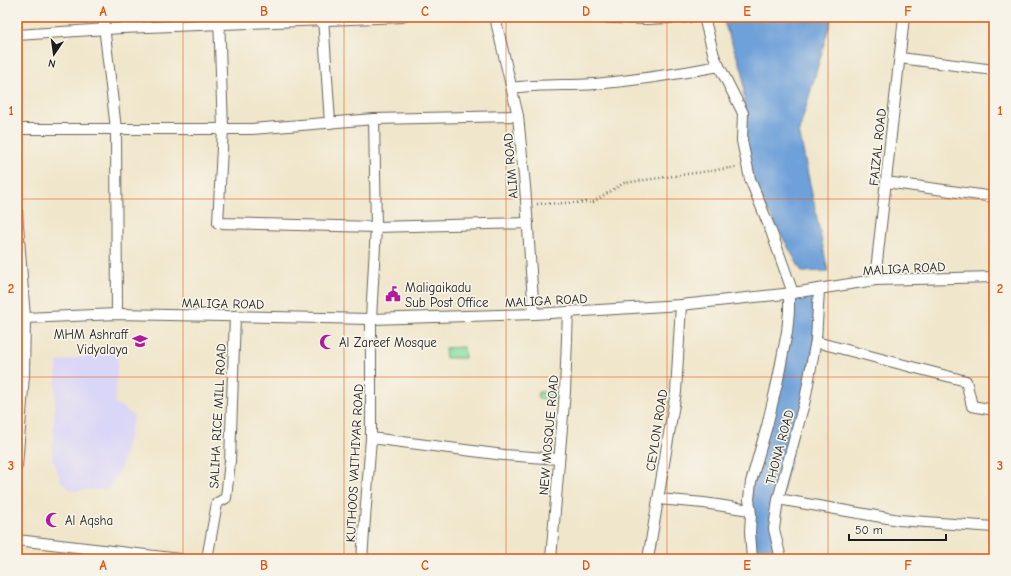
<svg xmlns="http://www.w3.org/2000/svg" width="1011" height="576" font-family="'Comic Neue',sans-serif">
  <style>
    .built { fill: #dad6f7 }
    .green { fill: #88dfa2; stroke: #527e5f }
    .water { fill: #6ea0d9; stroke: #455e7a }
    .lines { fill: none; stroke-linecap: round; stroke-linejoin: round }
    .minor-casing { stroke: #666359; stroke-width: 12 }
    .path { stroke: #666359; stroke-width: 2.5; stroke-dasharray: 1 3; stroke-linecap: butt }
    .minor { stroke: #fff; stroke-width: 10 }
    .grid { fill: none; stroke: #de560d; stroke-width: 1; stroke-opacity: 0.55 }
    .labels { text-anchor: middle; stroke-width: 3.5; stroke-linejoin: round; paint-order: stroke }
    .street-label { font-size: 13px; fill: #1c1c1c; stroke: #f7f3e8 }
    .poi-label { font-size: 13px; fill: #1c1c1c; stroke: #f7f3e8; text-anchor: start }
    .neatline { fill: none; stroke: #de560d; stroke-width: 1.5 }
    .grid-label { font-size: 13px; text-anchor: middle; font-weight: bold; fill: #de560d }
  </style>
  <rect width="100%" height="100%" fill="#f7f3e8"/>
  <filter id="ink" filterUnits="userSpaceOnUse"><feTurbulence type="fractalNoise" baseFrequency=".025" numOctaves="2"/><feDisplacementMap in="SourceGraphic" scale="8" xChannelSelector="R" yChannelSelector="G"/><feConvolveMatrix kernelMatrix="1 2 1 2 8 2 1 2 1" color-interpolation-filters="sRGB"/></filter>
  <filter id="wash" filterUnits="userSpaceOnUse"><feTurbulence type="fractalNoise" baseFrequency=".012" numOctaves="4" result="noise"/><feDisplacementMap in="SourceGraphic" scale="16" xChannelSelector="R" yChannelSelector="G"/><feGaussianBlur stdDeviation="0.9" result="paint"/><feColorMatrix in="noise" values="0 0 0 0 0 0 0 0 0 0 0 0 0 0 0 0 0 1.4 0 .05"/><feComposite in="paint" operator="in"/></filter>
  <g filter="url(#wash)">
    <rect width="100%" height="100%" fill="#f0e6cb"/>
    <!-- built -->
    <path class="built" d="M118,349L115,404L120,406L134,416L121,468L108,489L73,491L61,482L52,457L57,362Z"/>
    <!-- green -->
    <g class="green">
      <path d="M464,347L465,358H446L445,348Z"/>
      <path d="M538,392L559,393V400L538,399Z"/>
    </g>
    <!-- water -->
    <g class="water">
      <path d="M722,17H832L799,131L828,271L802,272L750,179L745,131L743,73Z"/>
      <path d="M819,290L816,342L774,532L781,559H752L749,499L791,295Z"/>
    </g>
  </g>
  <g filter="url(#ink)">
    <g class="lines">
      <!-- minor casing -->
      <g class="minor-casing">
        <g id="minor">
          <path d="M103,17L116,129L117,314"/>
          <path d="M219,17L223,129L218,223L376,227L528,223"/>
          <path d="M323,17L330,123"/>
          <path d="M459,17H466"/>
          <path d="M495,17L518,116L525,186L534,314"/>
          <path d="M587,17L647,19L689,17"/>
          <path d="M704,17L714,56L743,113L742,141L750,179L771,231L793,293"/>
          <path d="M17,35L122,28L402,17"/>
          <path d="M900,58L994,70"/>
          <path d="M513,88C540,84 568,86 595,84C637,80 678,74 719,66"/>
          <path d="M17,129H252L374,119L518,116"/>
          <path d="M886,182L994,197"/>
          <path d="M17,212L25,318L24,375L17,466"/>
          <path d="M875,280L904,17"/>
          <path d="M25,318L117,314L371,319L534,314L681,305L793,293L875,280L994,277"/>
          <path d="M816,342L966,381L972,406L994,410"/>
          <path d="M371,438L504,455L559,459"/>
          <path d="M658,499L704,503L750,510"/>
          <path d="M778,499L899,520L994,527"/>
          <path d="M17,540L180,559"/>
          <path d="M207,559L217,503L226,498L230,461L235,316"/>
          <path d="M362,559L371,438V319L376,227L374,119"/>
          <path d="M551,559L565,391L568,312"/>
          <path d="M648,559L676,392L681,305"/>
          <path d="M752,559L750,532L751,514L749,499L751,482L767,426L778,379L787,332L789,311V294"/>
          <path d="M781,559L774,529L778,499L805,400L816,340L819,290"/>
        </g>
      </g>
      <!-- path -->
      <path class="path" d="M537,204L593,202L624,183L737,167"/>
      <!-- minor -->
      <use href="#minor" class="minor"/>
    </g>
  </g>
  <!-- grid -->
  <path class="grid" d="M183,17V559M344,17V559M506,17V559M667,17V559M828,17V559M17,199H994M17,377H994"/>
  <!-- icons -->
  <defs>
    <g id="civic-bare" transform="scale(1.2)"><path d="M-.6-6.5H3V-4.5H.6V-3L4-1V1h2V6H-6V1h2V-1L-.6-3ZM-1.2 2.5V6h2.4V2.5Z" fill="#b5179e" stroke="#f7f3e8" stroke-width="2.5" paint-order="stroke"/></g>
    <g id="school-bare" transform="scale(1.2)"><path d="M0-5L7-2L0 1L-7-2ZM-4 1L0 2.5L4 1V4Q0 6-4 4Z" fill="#b5179e" stroke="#f7f3e8" stroke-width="2.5" paint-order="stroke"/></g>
    <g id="mosque-bare" transform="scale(1.2)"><path d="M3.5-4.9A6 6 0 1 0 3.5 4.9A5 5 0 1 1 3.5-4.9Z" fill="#b5179e" stroke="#f7f3e8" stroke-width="2.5" paint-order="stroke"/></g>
  </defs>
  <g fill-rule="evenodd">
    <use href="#civic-bare" x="393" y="294"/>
    <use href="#school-bare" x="140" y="341"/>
    <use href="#mosque-bare" x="327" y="342"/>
    <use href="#mosque-bare" x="53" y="520"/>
  </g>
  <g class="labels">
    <!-- street labels -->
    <g class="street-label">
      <text transform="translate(877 147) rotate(-84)" y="5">FAIZAL ROAD</text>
      <text transform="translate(510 166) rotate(-95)" y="5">ALIM ROAD</text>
      <text transform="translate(904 268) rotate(-3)" y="5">MALIGA ROAD</text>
      <text transform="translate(546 300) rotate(-3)" y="5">MALIGA ROAD</text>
      <text transform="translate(223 303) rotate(1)" y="5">MALIGA ROAD</text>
      <text transform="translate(217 416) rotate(-87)" y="5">SALIHA RICE MILL ROAD</text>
      <text transform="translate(656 430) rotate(-81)" y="5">CEYLON ROAD</text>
      <text transform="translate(548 435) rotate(-85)" y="5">NEW MOSQUE ROAD</text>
      <text transform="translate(779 447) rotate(-75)" y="5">THONA ROAD</text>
      <text transform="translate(354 463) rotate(-87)" y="5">KUTHOOS VAITHIYAR ROAD</text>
    </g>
    <!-- poi labels -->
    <g class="poi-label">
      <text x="405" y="292">Maligaikadu<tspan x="405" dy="15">Sub Post Office</tspan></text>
      <text x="128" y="339" text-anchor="end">MHM Ashraff<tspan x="128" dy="15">Vidyalaya</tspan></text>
      <text x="339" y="347">Al Zareef Mosque</text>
      <text x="65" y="525">Al Aqsha</text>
    </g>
  </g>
  <!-- margin -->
  <rect width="1011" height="576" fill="none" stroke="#f7f3e8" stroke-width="44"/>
  <!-- north arrow -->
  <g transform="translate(54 54) rotate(193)" stroke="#f7f3e8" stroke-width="3" paint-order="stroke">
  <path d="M0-3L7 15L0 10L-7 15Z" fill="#1c1c1c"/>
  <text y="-6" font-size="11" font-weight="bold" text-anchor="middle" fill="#1c1c1c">N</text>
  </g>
  <!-- scale -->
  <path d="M849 534v6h97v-6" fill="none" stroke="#1c1c1c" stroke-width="2"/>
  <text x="855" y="534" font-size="12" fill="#1c1c1c" stroke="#f7f3e8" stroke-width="3" paint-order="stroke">50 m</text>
  <rect x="22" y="22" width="967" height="532" class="neatline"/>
  <g class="grid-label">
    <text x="103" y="16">A</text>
    <text x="264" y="16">B</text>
    <text x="425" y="16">C</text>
    <text x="586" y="16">D</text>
    <text x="747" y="16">E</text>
    <text x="908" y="16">F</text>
    <text x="11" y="115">1</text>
    <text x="1000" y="115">1</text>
    <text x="11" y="293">2</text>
    <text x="1000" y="293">2</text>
    <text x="11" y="470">3</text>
    <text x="1000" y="470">3</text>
    <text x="103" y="570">A</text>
    <text x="264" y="570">B</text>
    <text x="425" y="570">C</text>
    <text x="586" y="570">D</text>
    <text x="747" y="570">E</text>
    <text x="908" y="570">F</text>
  </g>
</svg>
